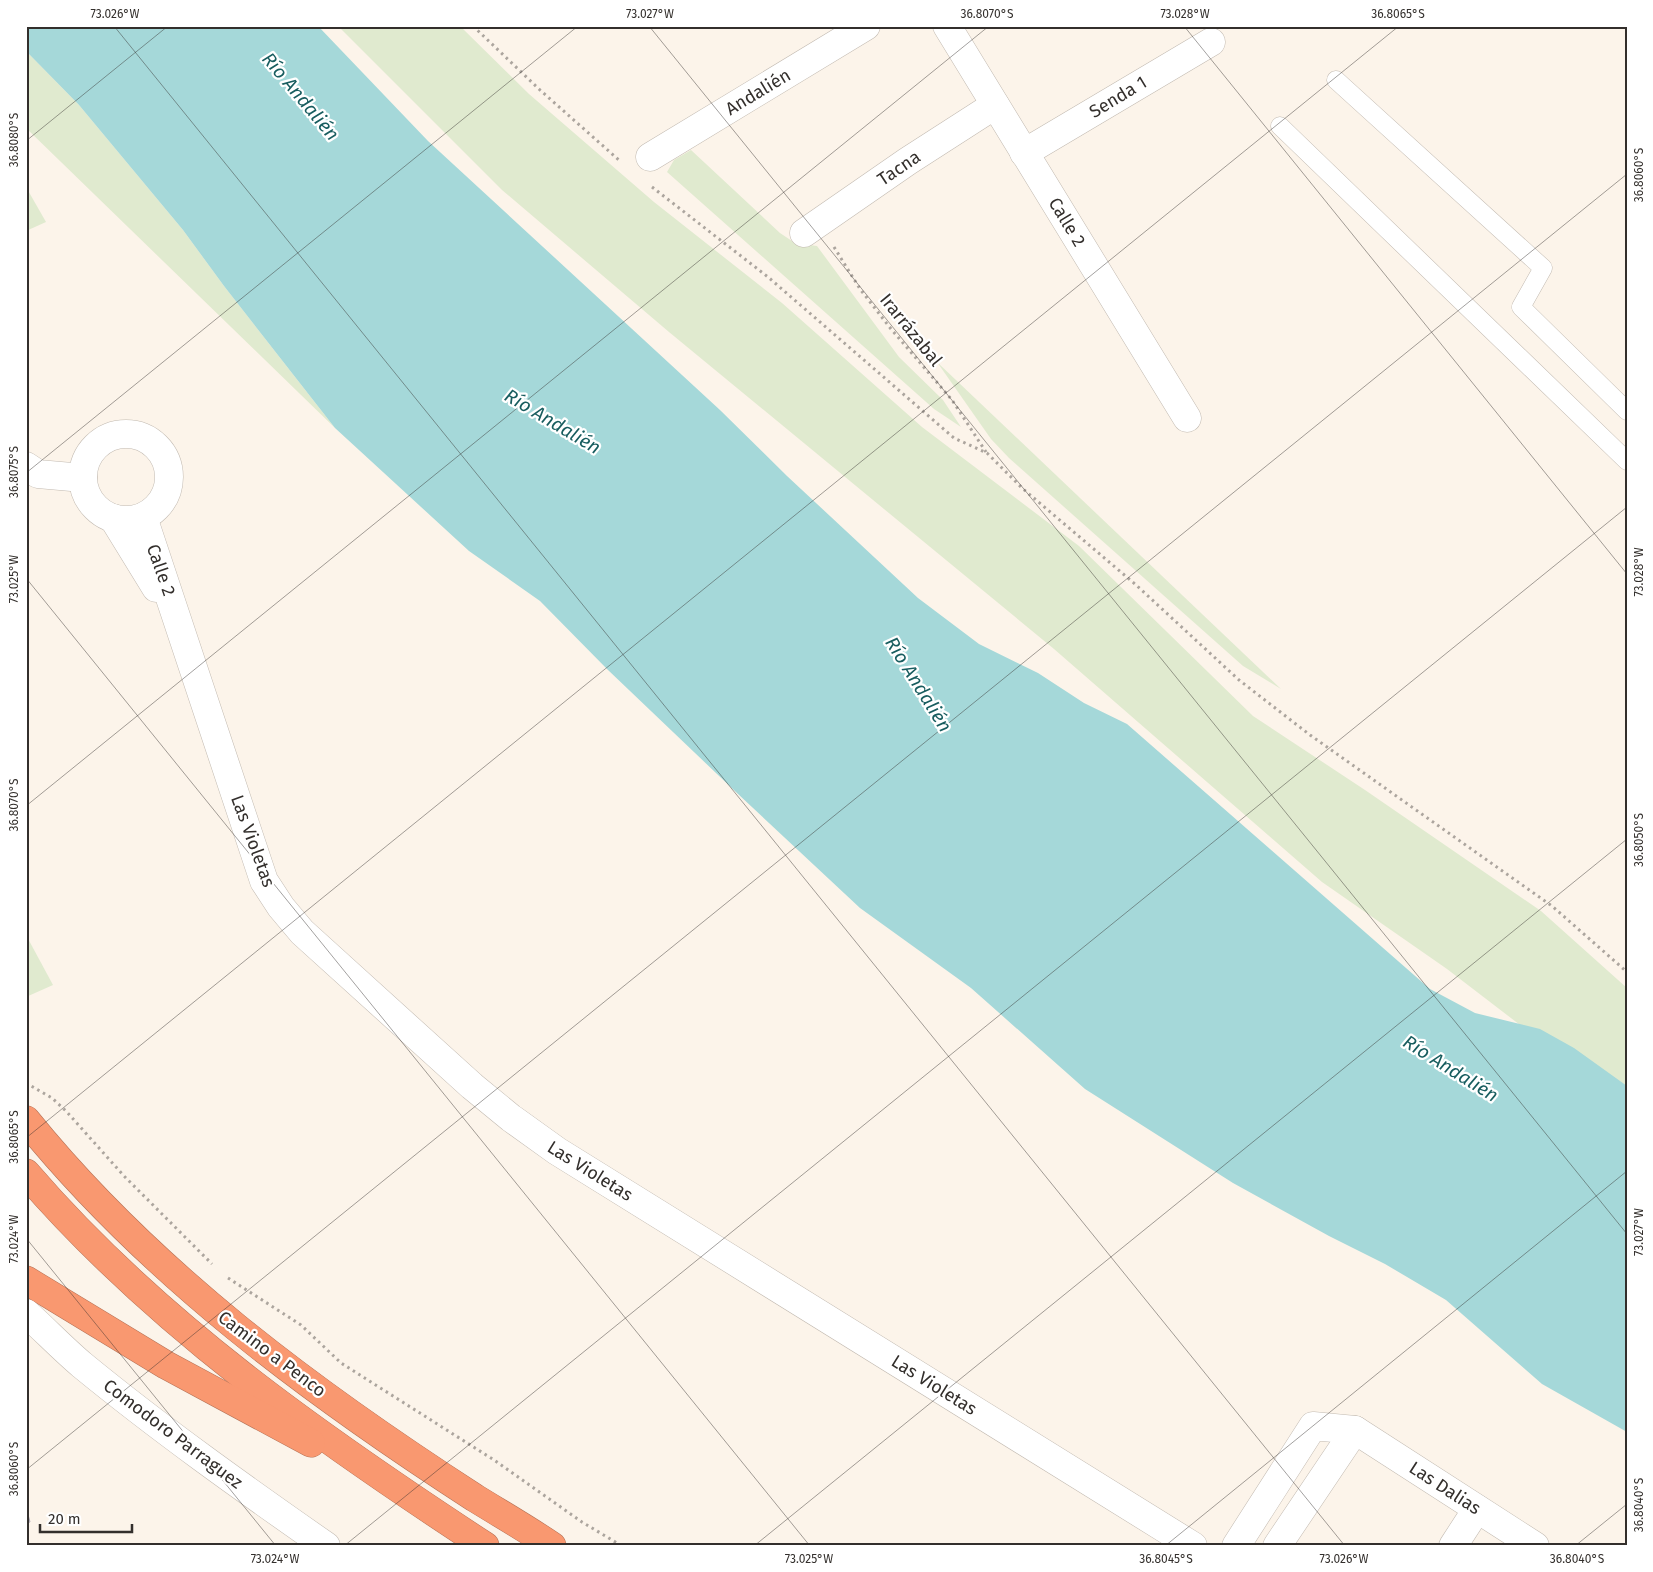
<svg xmlns="http://www.w3.org/2000/svg" width="1653" height="1572" font-family="'Fira Sans',sans-serif">
  <style>
    .green { fill: #e0eacf }
    .water { fill: #a5d8d9 }
    .building { fill: #e3dee9; stroke: #afaab4 }
    .lines { fill: none; stroke-linecap: round; stroke-linejoin: round }
    .lane-casing { stroke: #c2bab1; stroke-width: 19 }
    .street-casing { stroke: #c2bab1; stroke-width: 29 }
    .secondary-casing { stroke: #c2bab1; stroke-width: 29 }
    .highway-casing { stroke: #b47358; stroke-width: 29 }
    .path { stroke: #aca59e; stroke-width: 3; stroke-dasharray: 2.5 4; stroke-linecap: butt }
    .lane { stroke: #fff; stroke-width: 18 }
    .street { stroke: #fff; stroke-width: 28 }
    .secondary { stroke: #fff; stroke-width: 28 }
    .highway { stroke: #f99870; stroke-width: 28 }
    .ticks { fill: none; stroke: #332f2c; stroke-width: 1; stroke-opacity: 0.45 }
    .labels { text-anchor: middle; stroke-width: 4.5; stroke-linejoin: round; paint-order: stroke }
    .street-label { font-size: 18px; fill: #332f2c; stroke: #fff }
    .water-label { font-size: 19px; font-style: italic; fill: #185d5f; stroke: #fff }
    .neatline { fill: none; stroke: #332f2c; stroke-width: 2 }
    .ticks-label { font-size: 12px; text-anchor: middle; fill: #332f2c }
  </style>
  <rect width="100%" height="100%" fill="#fcf4ea"/>
  <!-- green -->
  <g class="green">
    <path d="M338,26H460L529,94L654,202L782,303L922,427L1079,546L1253,716L1365,790L1541,911L1627,988V1107L1447,969L1322,882L1054,649L669,332L502,190Z"/>
    <path d="M26,51L79,105L183,230L224,286L335,428L26,128Z"/>
    <path d="M691,150L780,233L795,243L817,246L899,357L943,400L961,427L934,409L667,172L674,160Z"/>
    <path d="M26,187L46,222L26,231Z"/>
    <path d="M937,362L1281,689L1243,666L1009,458L991,439Z"/>
    <path d="M26,935L53,985L26,997Z"/>
  </g>
  <!-- water -->
  <path class="water" d="M26,26H318L428,141L720,410L787,476L918,598L979,644L1038,673L1084,703L1127,724L1430,989L1475,1013L1540,1029L1574,1048L1627,1086V1432L1542,1384L1446,1300L1385,1264L1329,1236L1233,1183L1085,1089L971,988L860,908L738,794L608,670L540,601L469,551L335,428L224,286L183,230L79,105L26,51Z"/>
  <!-- building -->
  <path class="building" d="M26,1507L30,1522L26,1523Z"/>
  <g class="lines">
    <!-- lane casing -->
    <g class="lane-casing">
      <g id="lane">
        <path d="M1336,80L1543,268L1521,307L1627,411"/>
        <path d="M1280,126L1627,461"/>
      </g>
    </g>
    <!-- street casing -->
    <g class="street-casing">
      <g id="street">
        <path d="M947,26L1187,418"/>
        <path d="M1024,153L1211,42"/>
        <path d="M650,157L866,26"/>
        <path d="M804,233L908,161L995,105"/>
        <circle cx="126" cy="477" r="43"/>
        <path d="M26,466L38,474L83,478"/>
        <path d="M143,517L264,881L281,907L302,932L472,1086L511,1118L557,1151L1193,1546"/>
        <path d="M113,518L156,588"/>
        <path d="M1236,1546L1313,1426L1355,1430L1535,1546"/>
        <path d="M1277,1546L1355,1430"/>
        <path d="M1453,1546L1477,1509"/>
      </g>
    </g>
    <!-- secondary casing -->
    <g class="secondary-casing">
      <path id="secondary" d="M26,1313C45,1330 63,1349 82,1365C160,1429 243,1488 326,1546"/>
    </g>
    <!-- highway casing -->
    <g class="highway-casing">
      <g id="highway">
        <path d="M26,1120C150,1273 311,1392 475,1498C501,1514 527,1529 552,1546"/>
        <path d="M26,1173C155,1323 320,1438 485,1546"/>
        <path d="M26,1280L166,1365L311,1443"/>
      </g>
    </g>
    <!-- path -->
    <g class="path">
      <path d="M473,26L540,90L620,161"/>
      <path d="M652,187L768,277L954,438L987,453L1022,488L1135,584L1239,680L1310,735L1552,906L1627,972"/>
      <path d="M834,247L860,289L891,329L952,400L986,452"/>
      <path d="M26,1083L52,1098L66,1111L124,1176L212,1264"/>
      <path d="M228,1278L301,1325L341,1363L494,1460L582,1522L622,1546"/>
    </g>
    <!-- lane -->
    <use href="#lane" class="lane"/>
    <!-- street -->
    <use href="#street" class="street"/>
    <!-- secondary -->
    <use href="#secondary" class="secondary"/>
    <!-- highway -->
    <use href="#highway" class="highway"/>
  </g>
  <!-- ticks -->
  <path class="ticks" d="M114,26L1345,1546M649,26L1627,1234M1184,26L1627,574M26,141L168,26M26,473L578,26M26,578L810,1546M26,806L989,26M26,1138L1399,26M26,1238L276,1546M26,1470L1627,174M344,1546L1627,507M754,1546L1627,839M1165,1546L1627,1171M1575,1546L1627,1504"/>
  <g class="labels">
    <!-- street labels -->
    <g class="street-label">
      <text transform="translate(758 92) rotate(-31)" y="6">Andalién</text>
      <text transform="translate(1118 97) rotate(-31)" y="6">Senda 1</text>
      <text transform="translate(899 168) rotate(-34)" y="6">Tacna</text>
      <text transform="translate(1067 222) rotate(59)" y="6">Calle 2</text>
      <text transform="translate(911 330) rotate(51)" y="6">Irarrázabal</text>
      <text transform="translate(161 570) rotate(71)" y="6">Calle 2</text>
      <text transform="translate(253 841) rotate(70)" y="6">Las Violetas</text>
      <text transform="translate(590 1171) rotate(32)" y="6">Las Violetas</text>
      <text transform="translate(272 1354) rotate(37)" y="6">Camino a Penco</text>
      <text transform="translate(934 1385) rotate(32)" y="6">Las Violetas</text>
      <text transform="translate(173 1434) rotate(37)" y="6">Comodoro Parraguez</text>
      <text transform="translate(1445 1488) rotate(33)" y="6">Las Dalias</text>
    </g>
    <!-- water labels -->
    <g class="water-label">
      <text transform="translate(301 96) rotate(50)" y="7">Río Andalién</text>
      <text transform="translate(553 421) rotate(31)" y="7">Río Andalién</text>
      <text transform="translate(919 684) rotate(58)" y="7">Río Andalién</text>
      <text transform="translate(1451 1068) rotate(32)" y="7">Río Andalién</text>
    </g>
  </g>
  <!-- border -->
  <rect width="1653" height="1572" fill="none" stroke="#ffffff" stroke-width="55"/>
  <!-- scale -->
  <path d="M40 1524v8h92v-8" fill="none" stroke="#332f2c" stroke-width="2.5"/>
  <text x="48" y="1524" font-size="15" fill="#332f2c" stroke="#ffffff" stroke-width="4" paint-order="stroke">20 m</text>
  <rect x="28" y="28" width="1598" height="1516" class="neatline"/>
  <g class="ticks-label">
    <text x="115" y="18">73.026°W</text>
    <text x="650" y="18">73.027°W</text>
    <text x="987" y="18">36.8070°S</text>
    <text x="1185" y="18">73.028°W</text>
    <text x="1398" y="18">36.8065°S</text>
    <text transform="translate(14 140) rotate(-90)" y="4">36.8080°S</text>
    <text transform="translate(1639 175) rotate(-90)" y="4">36.8060°S</text>
    <text transform="translate(14 472) rotate(-90)" y="4">36.8075°S</text>
    <text transform="translate(1639 572) rotate(-90)" y="4">73.028°W</text>
    <text transform="translate(14 579) rotate(-90)" y="4">73.025°W</text>
    <text transform="translate(14 805) rotate(-90)" y="4">36.8070°S</text>
    <text transform="translate(1639 840) rotate(-90)" y="4">36.8050°S</text>
    <text transform="translate(14 1137) rotate(-90)" y="4">36.8065°S</text>
    <text transform="translate(1639 1232) rotate(-90)" y="4">73.027°W</text>
    <text transform="translate(14 1239) rotate(-90)" y="4">73.024°W</text>
    <text transform="translate(14 1469) rotate(-90)" y="4">36.8060°S</text>
    <text transform="translate(1639 1505) rotate(-90)" y="4">36.8040°S</text>
    <text x="275" y="1563">73.024°W</text>
    <text x="809" y="1563">73.025°W</text>
    <text x="1166" y="1563">36.8045°S</text>
    <text x="1344" y="1563">73.026°W</text>
    <text x="1577" y="1563">36.8040°S</text>
  </g>
</svg>
